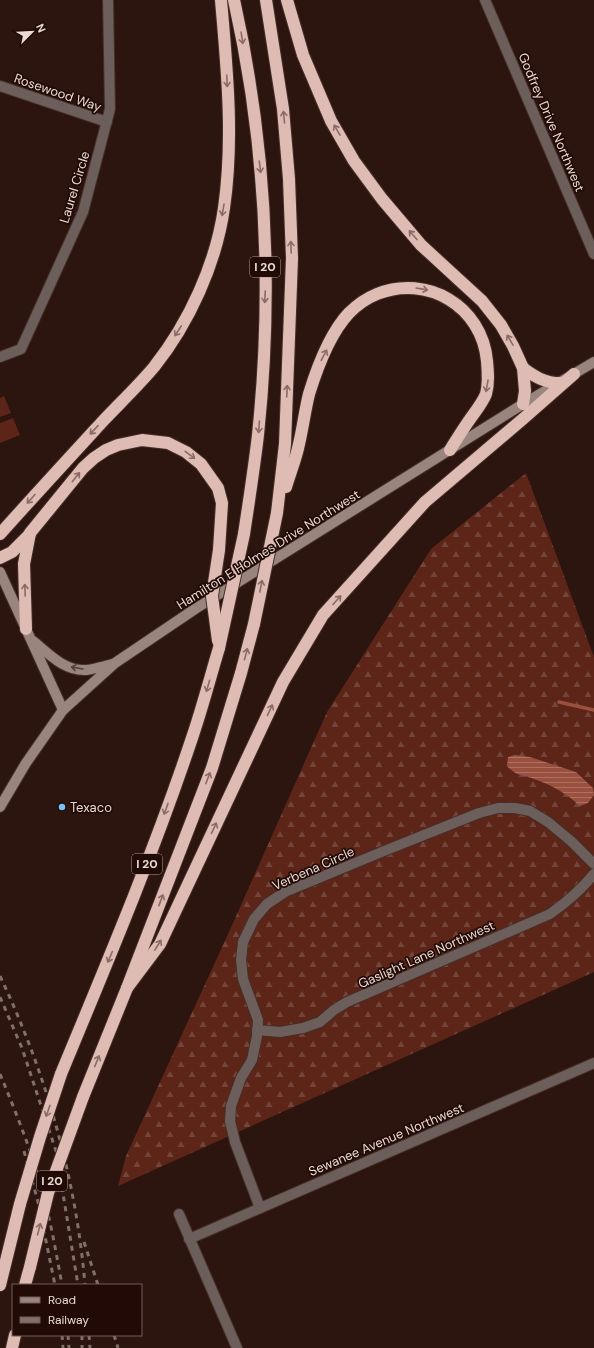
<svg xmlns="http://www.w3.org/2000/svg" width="594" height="1348" font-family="'DM Sans',sans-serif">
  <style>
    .forest { fill: url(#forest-firs) }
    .pitch { fill: #5c2518 }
    .water { fill: url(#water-rules) }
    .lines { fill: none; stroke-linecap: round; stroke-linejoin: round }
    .stream { stroke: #9a503e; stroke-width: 3.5 }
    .minor-casing { stroke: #462f2a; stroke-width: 12 }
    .secondary-casing { stroke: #462f2a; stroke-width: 12 }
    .motorway-casing { stroke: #462f2a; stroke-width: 14 }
    .minor { stroke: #6c5e5b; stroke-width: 10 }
    .secondary { stroke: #99847e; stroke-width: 10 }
    .motorway { stroke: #debcb3; stroke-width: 12 }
    .rail { stroke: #836f6a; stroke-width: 3; stroke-dasharray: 5 5; stroke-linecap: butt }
    .motorway-bridge-casing { stroke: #462f2a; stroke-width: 14; stroke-linecap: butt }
    .motorway-bridge { stroke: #debcb3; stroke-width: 12 }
    .oneway { stroke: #896c65 }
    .oneway2 { stroke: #58413c }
    .poi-dot { fill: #7abff8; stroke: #220b06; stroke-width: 1.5 }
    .labels { text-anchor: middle; stroke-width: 3.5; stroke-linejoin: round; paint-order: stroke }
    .shield { fill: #220b06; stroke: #ad9a96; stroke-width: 1 }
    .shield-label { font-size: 12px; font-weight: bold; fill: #e9d8d3 }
    .street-label { font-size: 13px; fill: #e9d8d3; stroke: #220b06 }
    .poi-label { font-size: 13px; fill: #e9d8d3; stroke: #220b06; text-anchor: start }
  </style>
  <defs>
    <pattern id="forest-firs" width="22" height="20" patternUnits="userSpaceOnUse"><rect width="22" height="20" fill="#5c2518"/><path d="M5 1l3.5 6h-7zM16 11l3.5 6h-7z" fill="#734439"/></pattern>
    <pattern id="water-rules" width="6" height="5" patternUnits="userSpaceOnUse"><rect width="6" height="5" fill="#9a503e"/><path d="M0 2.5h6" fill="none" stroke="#ad7162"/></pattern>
  </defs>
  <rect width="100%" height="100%" fill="#2c140f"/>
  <!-- forest -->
  <path class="forest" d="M526,473L594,657V972L118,1186L126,1156L229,932L327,712L431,549Z"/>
  <!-- pitch -->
  <g class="pitch">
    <path d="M4,396L11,413L0,417V398Z"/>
    <path d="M13,418L20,435L0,443V423Z"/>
  </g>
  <!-- water -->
  <path class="water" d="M515,755L530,757L576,772L593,788L594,795L588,803L580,806C567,794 552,785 534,779C521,774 517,777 507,766L508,757Z"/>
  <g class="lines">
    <!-- stream -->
    <path class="stream" d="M559,702L594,710"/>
    <!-- minor casing -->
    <g class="minor-casing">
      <g id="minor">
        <path d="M485,0L594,254"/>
        <path d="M0,86L107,122"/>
        <path d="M0,357L21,349L83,212L110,109L108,0"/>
        <path d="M257,1030L280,1032L303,1028L320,1022L334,1010L347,1002L550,914C567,902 581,890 594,874"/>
        <path d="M260,1208L235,1142L230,1121L231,1106L241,1078L252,1060L257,1036L258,1020L243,979L241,960L243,942L254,919L267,904L285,892L384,851L479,813L498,808H515L530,811L548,822L571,841L594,864"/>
        <path d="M179,1214L237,1348"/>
        <path d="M189,1239L594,1063"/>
      </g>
    </g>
    <!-- secondary casing -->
    <g class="secondary-casing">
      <g id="secondary">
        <path d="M0,572L63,710"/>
        <path d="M33,641C49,654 64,671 86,670C95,669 104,666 113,664"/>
        <path d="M0,807L26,763L63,710L115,663L195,609L523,404L594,362"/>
      </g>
    </g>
    <!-- motorway casing -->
    <g class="motorway-casing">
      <g id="motorway">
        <path d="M234,0C266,142 273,291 258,435C254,469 249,501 244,534"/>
        <path d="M266,0L283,109L289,179L292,258L285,444L277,513"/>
        <path d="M287,0L303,55L331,121L354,161L382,199L421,245L482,301L501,325L513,346L523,368L525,391L523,404"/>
        <path d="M523,368C535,377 545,383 560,383"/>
        <path d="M286,487C290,473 296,459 299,444C303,427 305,410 309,394C317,368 331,332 349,313C357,305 367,298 377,294C427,274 482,306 487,361C488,372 489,383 486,394C482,404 474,413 468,422C462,431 456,440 450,450"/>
        <path d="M0,534C34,496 69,458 103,421C120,403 138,386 154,367C189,323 216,264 224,208C234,139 227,69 221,0"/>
        <path d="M0,558L12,552L30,534"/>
        <path d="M26,629L24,564L30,533L83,468L94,458L106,450L118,445L142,440L168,443L186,452L201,464L218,488L222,503L219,550"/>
        <path d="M127,988L160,944L283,682L323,615L425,502L524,418L574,374"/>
        <path d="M61,1074C107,963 154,852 192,738C202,709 210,678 219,648"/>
        <path d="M83,1097L127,988L212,768L241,673L254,624"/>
        <path d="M0,1285L20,1204"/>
        <path d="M25,1285L30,1267"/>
        <path d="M12,1348L15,1335"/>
      </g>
    </g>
    <!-- minor -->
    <use href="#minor" class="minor"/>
    <!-- secondary -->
    <use href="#secondary" class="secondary"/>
    <!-- motorway -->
    <use href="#motorway" class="motorway"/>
    <!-- rail -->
    <g class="rail">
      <path d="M0,976C46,1073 76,1178 85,1285"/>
      <path d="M0,997L22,1048L56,1151L78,1285"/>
      <path d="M0,1074C17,1115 34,1157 45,1201C52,1229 57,1257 62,1285"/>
      <path d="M24,1151L38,1202L55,1285"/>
      <path d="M84,1242L98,1285"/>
      <path d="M62,1335L63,1348"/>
      <path d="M68,1335L69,1348"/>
      <path d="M82,1335V1348"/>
      <path d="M89,1335L90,1348"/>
      <path d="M114,1335L118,1348"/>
    </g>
    <!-- motorway-bridge casing -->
    <g class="motorway-bridge-casing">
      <g id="motorway-bridge">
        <path d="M254,624L277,513"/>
        <path d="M218,641L212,596L219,550"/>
        <path d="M219,648L244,534"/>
        <path d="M20,1204L40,1137L61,1074"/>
        <path d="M30,1267L48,1193L83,1097"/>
      </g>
    </g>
    <!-- motorway-bridge -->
    <use href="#motorway-bridge" class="motorway-bridge"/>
  </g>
  <!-- one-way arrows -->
  <defs><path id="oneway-shaft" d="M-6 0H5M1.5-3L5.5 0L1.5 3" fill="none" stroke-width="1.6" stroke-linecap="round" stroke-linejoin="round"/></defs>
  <g class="oneway">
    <use href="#oneway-shaft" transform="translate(242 38) rotate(81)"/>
    <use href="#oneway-shaft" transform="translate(227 81) rotate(88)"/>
    <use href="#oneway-shaft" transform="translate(284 117) rotate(-95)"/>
    <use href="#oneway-shaft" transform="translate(337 130) rotate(-120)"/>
    <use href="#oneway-shaft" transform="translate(260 167) rotate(83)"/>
    <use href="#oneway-shaft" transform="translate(223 210) rotate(100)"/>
    <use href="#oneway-shaft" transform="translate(413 235) rotate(-131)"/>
    <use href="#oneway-shaft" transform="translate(291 247) rotate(-92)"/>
    <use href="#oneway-shaft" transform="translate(422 289) rotate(10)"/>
    <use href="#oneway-shaft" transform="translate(265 297) rotate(92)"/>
    <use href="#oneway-shaft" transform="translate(178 331) rotate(123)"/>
    <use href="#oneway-shaft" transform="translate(510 340) rotate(-120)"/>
    <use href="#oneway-shaft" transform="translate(324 355) rotate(-62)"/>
    <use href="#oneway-shaft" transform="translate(487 386) rotate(100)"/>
    <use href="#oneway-shaft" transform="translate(287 391) rotate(-88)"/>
    <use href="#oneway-shaft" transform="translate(259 427) rotate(94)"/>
    <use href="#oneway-shaft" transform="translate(94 430) rotate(133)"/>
    <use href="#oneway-shaft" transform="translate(190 455) rotate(36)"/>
    <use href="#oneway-shaft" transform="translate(76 477) rotate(-51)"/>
    <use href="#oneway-shaft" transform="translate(31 499) rotate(132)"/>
    <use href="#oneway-shaft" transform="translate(261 586) rotate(-79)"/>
    <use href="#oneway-shaft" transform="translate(25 590) rotate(-92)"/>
    <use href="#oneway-shaft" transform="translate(337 600) rotate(-48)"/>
    <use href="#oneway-shaft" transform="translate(246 654) rotate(-75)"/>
    <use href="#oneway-shaft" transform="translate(208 686) rotate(106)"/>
    <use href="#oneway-shaft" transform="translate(270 710) rotate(-65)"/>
    <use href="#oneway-shaft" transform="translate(208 778) rotate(-69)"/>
    <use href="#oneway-shaft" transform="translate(166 809) rotate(110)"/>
    <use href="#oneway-shaft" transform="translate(214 828) rotate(-65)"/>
    <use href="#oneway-shaft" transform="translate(161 900) rotate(-69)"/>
    <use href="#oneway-shaft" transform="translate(158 945) rotate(-58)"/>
    <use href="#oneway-shaft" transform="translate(110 957) rotate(113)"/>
    <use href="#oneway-shaft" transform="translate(97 1061) rotate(-68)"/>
    <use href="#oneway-shaft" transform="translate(48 1111) rotate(109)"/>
    <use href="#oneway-shaft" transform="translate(39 1229) rotate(-76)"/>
  </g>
  <use class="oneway2" href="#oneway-shaft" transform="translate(77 668) rotate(-170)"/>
  <!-- markers -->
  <circle class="poi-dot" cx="62" cy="807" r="4"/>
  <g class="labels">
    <!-- shield labels -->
    <g class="shield">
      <rect x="250" y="257" width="30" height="20" rx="3"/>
      <rect x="132" y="854" width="30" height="20" rx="3"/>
      <rect x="37" y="1171" width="30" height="20" rx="3"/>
    </g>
    <g class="shield-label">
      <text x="265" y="271">I 20</text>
      <text x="147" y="868">I 20</text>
      <text x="52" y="1185">I 20</text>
    </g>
    <!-- street labels -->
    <g class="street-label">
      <text transform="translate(58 92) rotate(19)" y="5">Rosewood Way</text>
      <text transform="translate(552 122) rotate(67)" y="5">Godfrey Drive Northwest</text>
      <text transform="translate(74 187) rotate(-73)" y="5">Laurel Circle</text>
      <text transform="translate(268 549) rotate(-32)" y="5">Hamilton E Holmes Drive Northwest</text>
      <text transform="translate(313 868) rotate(-24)" y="5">Verbena Circle</text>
      <text transform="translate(426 954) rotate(-24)" y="5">Gaslight Lane Northwest</text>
      <text transform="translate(386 1139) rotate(-23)" y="5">Sewanee Avenue Northwest</text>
    </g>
    <!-- poi labels -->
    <g class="poi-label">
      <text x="70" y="812">Texaco</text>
    </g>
  </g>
  <!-- legend -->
  <rect x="12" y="1284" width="130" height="52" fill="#220b06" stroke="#725d58"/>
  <rect x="20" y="1297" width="20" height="6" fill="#99847e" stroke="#725d58"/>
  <text x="48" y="1304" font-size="12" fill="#e9d8d3">Road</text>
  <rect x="20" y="1317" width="20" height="6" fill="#836f6a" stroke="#725d58"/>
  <text x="48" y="1324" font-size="12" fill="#e9d8d3">Railway</text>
  <!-- north arrow -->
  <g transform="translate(32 32) rotate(66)" stroke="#220b06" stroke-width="3" paint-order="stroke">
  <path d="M0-3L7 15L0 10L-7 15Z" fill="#e9d8d3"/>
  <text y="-6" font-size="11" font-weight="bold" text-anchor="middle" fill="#e9d8d3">N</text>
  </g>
</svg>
